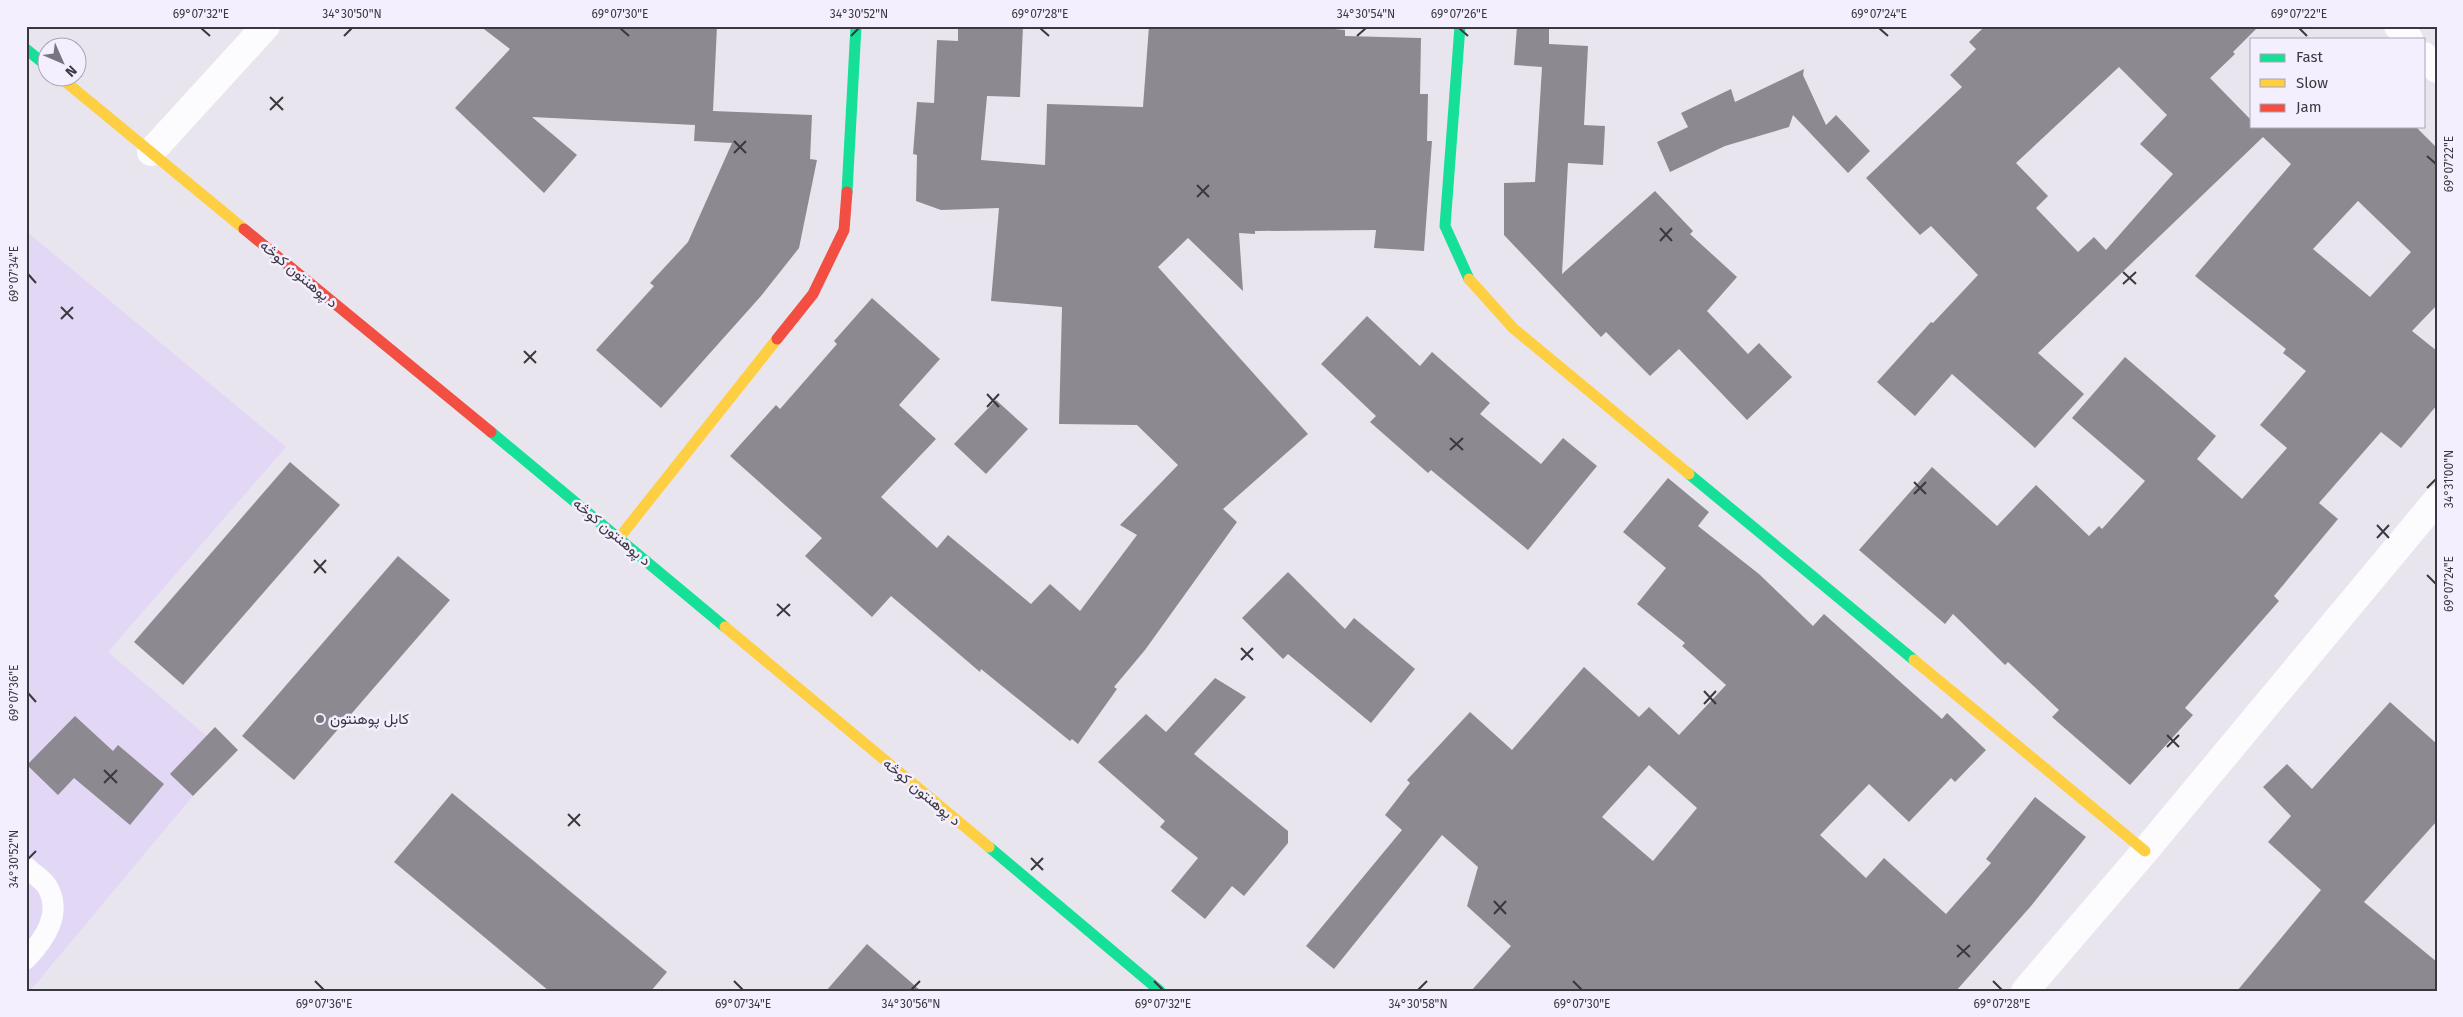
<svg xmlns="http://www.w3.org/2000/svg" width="2463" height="1017" font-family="'Fira Sans',Vazirmatn,sans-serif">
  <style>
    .green { fill: #e3d7f6 }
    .building { fill: #8c8a90; fill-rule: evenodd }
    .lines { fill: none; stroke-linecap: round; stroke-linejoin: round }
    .lane { stroke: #fcfbfd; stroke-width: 21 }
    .street { stroke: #fcfbfd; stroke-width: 28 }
    .fast { stroke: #16e098; stroke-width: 11 }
    .slow { stroke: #ffcf43; stroke-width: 11 }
    .jam { stroke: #f24e42; stroke-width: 11 }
    .ticks { fill: none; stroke: #3a383f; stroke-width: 2 }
    .poi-dot { fill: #77757d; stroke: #f4effe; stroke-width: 2 }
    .labels { text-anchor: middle; stroke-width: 5; stroke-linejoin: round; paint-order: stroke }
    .street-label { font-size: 15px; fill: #3a383f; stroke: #f4effe }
    .poi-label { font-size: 15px; fill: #3a383f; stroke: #f4effe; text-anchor: start }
    .neatline { fill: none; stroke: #3a383f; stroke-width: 2 }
    .ticks-label { font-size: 12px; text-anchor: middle; fill: #3a383f }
  </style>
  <rect width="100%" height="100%" fill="#e9e5ef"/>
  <!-- green -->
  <path class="green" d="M26,231L286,447L108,652L228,754L30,991H26Z"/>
  <!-- building -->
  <g class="building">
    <path d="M480,26H717L713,111L812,115L810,159L817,160L799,248L761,296L661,408L596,350L654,286L650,283L688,242L732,143L694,141L695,125L532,117L577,155L544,193L455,108L510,49Z"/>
    <path d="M958,26H1023L1020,97L987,96L981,160L1045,165L1047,104L1143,107L1149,26H1301L1345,30V36L1421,38L1420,94H1428L1427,141H1432L1424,251L1374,248L1376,230L1255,231V234L1239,233L1243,291L1188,238L1158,267L1308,434L1223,509L1237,522L1145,650L1114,687L1117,689L1078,744L1072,739L1070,741L981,669L980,672L891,596L872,617L805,556L822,538L730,456L776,405L780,409L837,344L834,341L872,298L940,359L899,405L936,439L881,497L937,548L948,535L1031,604L1050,584L1080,611L1137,535L1120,525L1178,465L1137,425L1059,424L1062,307L991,301L999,208L941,210L916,201L917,155L913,154L917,102L934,103L937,40L958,41Z"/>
    <path d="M1517,26H1549V44L1588,46L1584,125L1605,126L1603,165L1568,163L1562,274L1655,191L1693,231L1690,234L1737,277L1707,311L1748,354L1759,343L1792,377L1747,420L1679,349L1650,376L1606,332L1601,337L1504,235V183L1535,182L1542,67L1514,65Z"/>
    <path d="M1985,26H2259L2233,52L2235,54L2210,78L2252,121V126H2415L2437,148V305L2412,331L2437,351V405L2401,448L2381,432L2319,503L2338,519L2274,596L2279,601L2185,708L2193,715L2130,785L2052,717L2059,710L2008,662L2005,665L1953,614L1945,624L1859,550L1932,467L1997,526L2036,485L2089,536L2099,526L2102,529L2145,481L2072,418L2125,357L2216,436L2197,459L2242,499L2287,448L2260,425L2306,371L2283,353L2286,349L2195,276L2291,164L2263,137L2038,353L2084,394L2035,448L1952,374L1915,416L1877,382L1931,322L1933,323L1978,275L1931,226L1920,235L1866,178L1962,87L1950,75L1976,49L1969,42ZM2119,67L2167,115L2140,144L2173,174L2106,250L2094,237L2078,252L2036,208L2048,196L2016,163ZM2358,201L2411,252L2370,297L2313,249Z"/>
    <path d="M1804,69L1803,75L1826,125L1836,115L1870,151L1848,173L1793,115L1789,127L1725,146L1670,172L1657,142L1688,127L1681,113L1731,89L1735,102Z"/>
    <path d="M1367,316L1420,366L1432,352L1490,403L1480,414L1541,464L1563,438L1597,466L1528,550L1431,470L1428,473L1370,422L1376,416L1321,364Z"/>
    <path d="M996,400L1028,429L986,474L954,444Z"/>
    <path d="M290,462L340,505L183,685L134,642Z"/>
    <path d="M1668,478L1709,512L1698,526L1759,574L1813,626L1824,614L1942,719L1947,713L1986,750L1955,782L1951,778L1909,822L1869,784L1820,835L1866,878L1884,858L1946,914L1991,863L1986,859L2035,797L2086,837L2031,906L1956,991H1471L1511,946L1467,906L1478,867L1442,835L1334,969L1306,946L1402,830L1385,815L1410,783L1407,780L1470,712L1512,750L1584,667L1639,717L1649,707L1679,735L1726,685L1682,646L1685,643L1637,604L1666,568L1623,532ZM1649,765L1697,808L1653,861L1602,817Z"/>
    <path d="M398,556L450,600L294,780L242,736Z"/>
    <path d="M1288,572L1345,629L1354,618L1415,669L1371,723L1288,654L1283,659L1242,618Z"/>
    <path d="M1215,678L1246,697L1194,754L1288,831V843L1244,896L1232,886L1205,919L1171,891L1198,858L1160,827L1165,821L1098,762L1146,714L1166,732Z"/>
    <path d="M2390,702L2437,744V821L2364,902L2437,962V991H2237L2321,890L2268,842L2291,816L2263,787L2287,764L2312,789Z"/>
    <path d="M75,716L113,751L118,745L164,784L130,825L74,778L58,795L27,765Z"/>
    <path d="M215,727L238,750L193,796L170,774Z"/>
    <path d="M452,793L667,972L651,991H549L394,862Z"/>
    <path d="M867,944L921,991H826Z"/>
  </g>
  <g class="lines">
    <!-- lane -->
    <path class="lane" d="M26,867C32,873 42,879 47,886C63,913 45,939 26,959"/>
    <!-- street -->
    <g class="street">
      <path d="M2398,26L2409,39"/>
      <path d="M2424,56L2437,69"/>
      <path d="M151,152L266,26"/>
      <path d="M2025,991L2145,851L2437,500"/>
    </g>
    <!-- fast -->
    <g class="fast">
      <path d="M1460,26L1445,226L1469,279"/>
      <path d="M26,49L48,67"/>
      <path d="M847,192L856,26"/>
      <path d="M491,432L725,627"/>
      <path d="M1689,474L1914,660"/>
      <path d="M989,847L1160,991"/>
    </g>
    <!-- slow -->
    <g class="slow">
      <path d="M61,78L244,229"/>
      <path d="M1469,279L1513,328L1689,474"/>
      <path d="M619,538L777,339"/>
      <path d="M725,627L989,847"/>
      <path d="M1914,660L2145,851"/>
    </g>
    <!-- jam -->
    <g class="jam">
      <path d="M244,229L491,432"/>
      <path d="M777,339L813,294L844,230L847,192"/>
    </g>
  </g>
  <!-- ticks -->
  <path class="ticks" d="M201,28L210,36M620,28L629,36M1040,28L1049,36M1459,28L1468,36M1879,28L1888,36M2299,28L2307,36M344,36L352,28M851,36L859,28M1357,36L1366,28M270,97L283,110M270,110L283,97M734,141L746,153M734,153L746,141M2427,156L2436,164M1197,185L1209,197M1197,197L1209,185M1660,228L1672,241M1660,241L1672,228M2123,272L2136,284M28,274L36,283M2123,284L2136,272M61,307L73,319M61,319L73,307M524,351L536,363M524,363L536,351M987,394L999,407M987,407L999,394M1450,438L1463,450M1450,450L1463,438M1914,482L1926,494M2427,488L2436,479M1914,494L1926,482M2377,525L2389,538M2377,538L2389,525M314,560L326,573M314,573L326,560M2427,575L2436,584M777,604L790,616M777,616L790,604M1241,648L1253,660M1241,660L1253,648M1704,691L1716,704M28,693L36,702M1704,704L1716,691M2167,735L2179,747M2167,747L2179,735M104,770L117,783M104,783L117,770M568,814L580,826M568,826L580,814M1031,858L1043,870M28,859L36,851M1031,870L1043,858M1494,901L1506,914M1494,914L1506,901M1957,945L1970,957M1957,957L1970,945M315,981L324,990M734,981L743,990M1154,981L1163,990M1573,981L1582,990M1993,981L2002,990M911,990L920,981M1418,990L1427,981"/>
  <!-- markers -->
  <circle class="poi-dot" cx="320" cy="719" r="5"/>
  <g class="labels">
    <!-- street labels -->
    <g class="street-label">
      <text transform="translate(299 274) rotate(40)" y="5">د پوهنتون کوڅه</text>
      <text transform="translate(612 532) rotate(40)" y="5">د پوهنتون کوڅه</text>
      <text transform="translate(922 792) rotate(40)" y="5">د پوهنتون کوڅه</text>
    </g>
    <!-- poi labels -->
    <g class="poi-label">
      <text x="330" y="724">کابل پوهنتون</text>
    </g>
  </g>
  <!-- border -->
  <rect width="2463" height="1017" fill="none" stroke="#f4effe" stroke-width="55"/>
  <!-- legend -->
  <rect x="2250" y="38" width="175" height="90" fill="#f4effe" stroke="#aaa6b2"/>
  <rect x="2260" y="54" width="25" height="8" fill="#16e098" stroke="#aaa6b2"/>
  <text x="2296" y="62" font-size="15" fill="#3a383f">Fast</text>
  <rect x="2260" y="79" width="25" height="8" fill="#ffcf43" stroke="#aaa6b2"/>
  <text x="2296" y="88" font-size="15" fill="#3a383f">Slow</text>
  <rect x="2260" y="104" width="25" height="8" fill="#f24e42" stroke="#aaa6b2"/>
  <text x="2296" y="112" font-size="15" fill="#3a383f">Jam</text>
  <!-- north arrow -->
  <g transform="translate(62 62) rotate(135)"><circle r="24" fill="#f4effe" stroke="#aaa6b2"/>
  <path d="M0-4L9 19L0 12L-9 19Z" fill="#77757d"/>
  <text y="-8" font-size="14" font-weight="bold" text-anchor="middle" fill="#3a383f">N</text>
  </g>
  <rect x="28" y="28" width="2408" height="962" class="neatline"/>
  <g class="ticks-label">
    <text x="201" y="18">69°07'32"E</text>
    <text x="352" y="18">34°30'50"N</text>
    <text x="620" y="18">69°07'30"E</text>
    <text x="859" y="18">34°30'52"N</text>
    <text x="1040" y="18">69°07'28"E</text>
    <text x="1366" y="18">34°30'54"N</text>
    <text x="1459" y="18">69°07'26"E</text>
    <text x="1879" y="18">69°07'24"E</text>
    <text x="2299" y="18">69°07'22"E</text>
    <text transform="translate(2449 164) rotate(-90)" y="4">69°07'22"E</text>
    <text transform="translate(14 274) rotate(-90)" y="4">69°07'34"E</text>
    <text transform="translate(2449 479) rotate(-90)" y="4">34°31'00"N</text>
    <text transform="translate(2449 584) rotate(-90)" y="4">69°07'24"E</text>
    <text transform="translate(14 693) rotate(-90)" y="4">69°07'36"E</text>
    <text transform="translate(14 859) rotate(-90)" y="4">34°30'52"N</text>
    <text x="324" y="1008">69°07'36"E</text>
    <text x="743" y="1008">69°07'34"E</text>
    <text x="911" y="1008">34°30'56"N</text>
    <text x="1163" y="1008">69°07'32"E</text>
    <text x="1418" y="1008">34°30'58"N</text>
    <text x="1582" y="1008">69°07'30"E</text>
    <text x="2002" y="1008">69°07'28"E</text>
  </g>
</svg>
